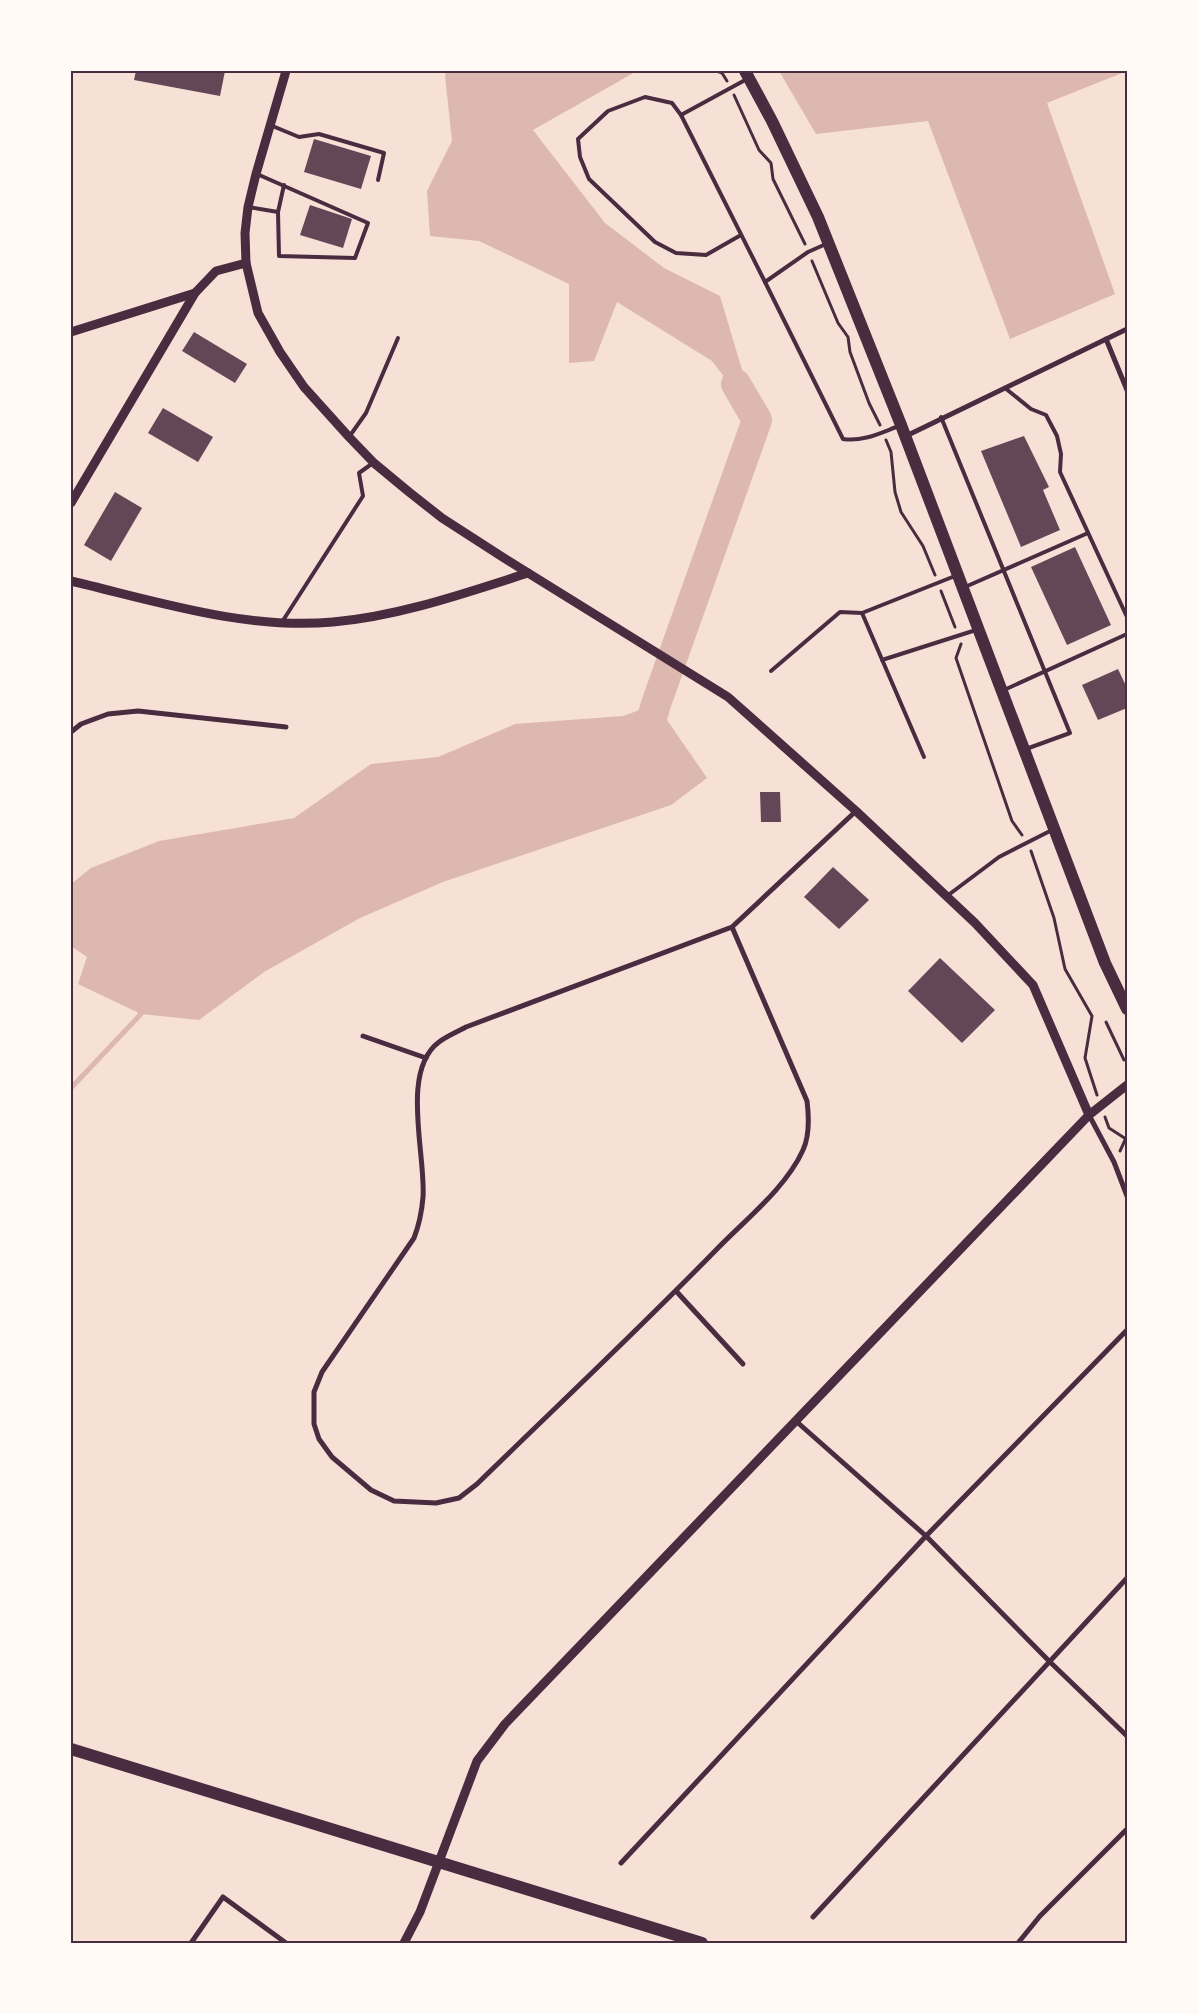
<svg xmlns="http://www.w3.org/2000/svg" width="1198" height="2014" font-family="Lato,sans-serif">
  <style>
    .water { fill: #dcb8b0 }
    .lines { fill: none; stroke-linecap: round; stroke-linejoin: round }
    .stream { stroke: #dcb8b0; stroke-width: 5 }
    .river { stroke: #dcb8b0; stroke-width: 30 }
    .building { fill: #644757 }
    .path { stroke: #4a2c40; stroke-width: 3 }
    .service { stroke: #4a2c40; stroke-width: 4 }
    .minor { stroke: #4a2c40; stroke-width: 5 }
    .tertiary { stroke: #4a2c40; stroke-width: 9 }
    .primary { stroke: #4a2c40; stroke-width: 12 }
    .trunk { stroke: #4a2c40; stroke-width: 12 }
    .neatline { fill: none; stroke: #4a2c40; stroke-width: 2 }
  </style>
  <rect width="100%" height="100%" fill="#f7e1d7"/>
  <!-- water -->
  <g class="water">
    <path d="M446,71H637L533,130L605,223L664,268L720,296L757,420L712,361L617,302L594,361L569,363V284L479,241L430,236L427,191L452,141L445,76Z"/>
    <path d="M779,71H1127L1047,103L1115,294L1010,339L928,121L816,134Z"/>
    <path d="M656,704L707,778L671,805L443,882L360,918L264,972L199,1020L141,1014L78,984L87,957L71,946V884L91,868L159,841L294,818L371,764L438,757L515,724L623,716Z"/>
  </g>
  <g class="lines">
    <!-- stream -->
    <path class="stream" d="M71,1088L141,1014"/>
    <!-- river -->
    <path class="river" d="M645,743L656,704L757,420L736,384"/>
  </g>
  <!-- building -->
  <g class="building">
    <path d="M136,71H225L220,96L134,80Z"/>
    <path d="M314,139L371,156L361,189L304,172Z"/>
    <path d="M310,205L352,219L343,248L300,235Z"/>
    <path d="M194,332L247,364L235,383L182,351Z"/>
    <path d="M163,408L213,437L198,462L148,433Z"/>
    <path d="M1024,436L1049,487L1043,490L1060,530L1021,547L981,451Z"/>
    <path d="M115,492L142,508L111,561L84,545Z"/>
    <path d="M1075,547L1111,625L1067,645L1031,567Z"/>
    <path d="M1118,669L1127,688V708L1098,720L1082,685Z"/>
    <path d="M760,792H780L781,822H761Z"/>
    <path d="M833,867L869,900L839,929L804,897Z"/>
    <path d="M940,958L995,1010L962,1043L908,991Z"/>
  </g>
  <g class="lines">
    <!-- path -->
    <g class="path">
      <path d="M717,71L722,73L727,81"/>
      <path d="M734,95L759,150L771,163L773,179L805,244"/>
      <path d="M812,261L838,323L848,337L850,352L869,403L880,425"/>
      <path d="M886,440L891,452L895,492L901,512L923,546L935,575"/>
      <path d="M941,591L955,627"/>
      <path d="M961,644L956,658L1012,821L1022,835"/>
      <path d="M1031,851L1054,918L1065,969L1092,1016L1085,1058L1097,1095"/>
      <path d="M1106,1022L1124,1060"/>
      <path d="M1105,1117L1109,1128L1126,1139"/>
      <path d="M1120,1151L1126,1138"/>
    </g>
    <!-- service -->
    <g class="service">
      <path d="M681,115L747,79"/>
      <path d="M270,125L299,137L319,134L384,153L378,180"/>
      <path d="M248,207L278,212L279,256L355,258L368,223L257,174"/>
      <path d="M278,212L284,185"/>
      <path d="M741,235L706,255L676,253L655,242L589,179L580,157L578,139L608,111L645,97L672,103L681,115L765,282"/>
      <path d="M826,244L808,252L765,282L843,439C863,442 880,433 899,426"/>
      <path d="M1005,388L1031,409L1046,415L1057,436L1061,454L1060,472L1127,617"/>
      <path d="M941,417L1070,733L1026,749"/>
      <path d="M349,437L366,413L398,338"/>
      <path d="M965,587L1088,533"/>
      <path d="M862,613L955,576"/>
      <path d="M282,622L363,496L359,473L373,463"/>
      <path d="M882,660L976,630"/>
      <path d="M771,671L840,612L862,613L924,757"/>
      <path d="M1004,690L1127,634"/>
      <path d="M947,896L999,857L1052,830"/>
    </g>
    <!-- minor -->
    <g class="minor">
      <path d="M1106,339L1127,390"/>
      <path d="M906,436L1127,329"/>
      <path d="M71,732L81,724L108,714L138,711L286,727"/>
      <path d="M732,927L807,1101C809,1117 810,1135 803,1150C786,1188 745,1220 716,1250C638,1330 557,1406 477,1484L459,1498L436,1503L394,1501L371,1490L332,1457L319,1439L314,1424V1392L322,1372L414,1238C419,1225 422,1210 423,1197C426,1155 400,1071 439,1042C447,1036 457,1032 466,1027L732,927L856,811"/>
      <path d="M363,1036L426,1058"/>
      <path d="M1089,1115L1114,1162L1127,1196"/>
      <path d="M676,1291L743,1364"/>
      <path d="M797,1422L926,1536L1049,1661L1127,1736"/>
      <path d="M621,1863L926,1536L1127,1330"/>
      <path d="M813,1917L1127,1578"/>
      <path d="M191,1943L223,1897L286,1943"/>
      <path d="M1018,1943L1040,1916L1127,1829"/>
    </g>
    <!-- tertiary -->
    <g class="tertiary">
      <path d="M286,71L256,174L248,207L245,233L246,263L258,313L280,352L304,387L349,437L374,463L409,492L442,518L504,558L728,697L856,811L975,923L1033,985L1089,1115"/>
      <path d="M71,332L195,293"/>
      <path d="M71,503L195,293L216,271L246,263"/>
      <path d="M71,581C156,601 245,630 333,622C400,616 465,593 528,573"/>
      <path d="M404,1943L420,1912L477,1761L505,1724L1089,1115L1127,1085"/>
    </g>
    <!-- primary -->
    <path class="primary" d="M745,71L772,121L818,217L901,425L1105,963L1127,1009"/>
    <!-- trunk -->
    <path class="trunk" d="M71,1749L702,1943"/>
  </g>
  <!-- border -->
  <rect width="1198" height="2014" fill="none" stroke="#fffaf5" stroke-width="145"/>
  <rect x="72" y="72" width="1054" height="1870" class="neatline"/>
</svg>
